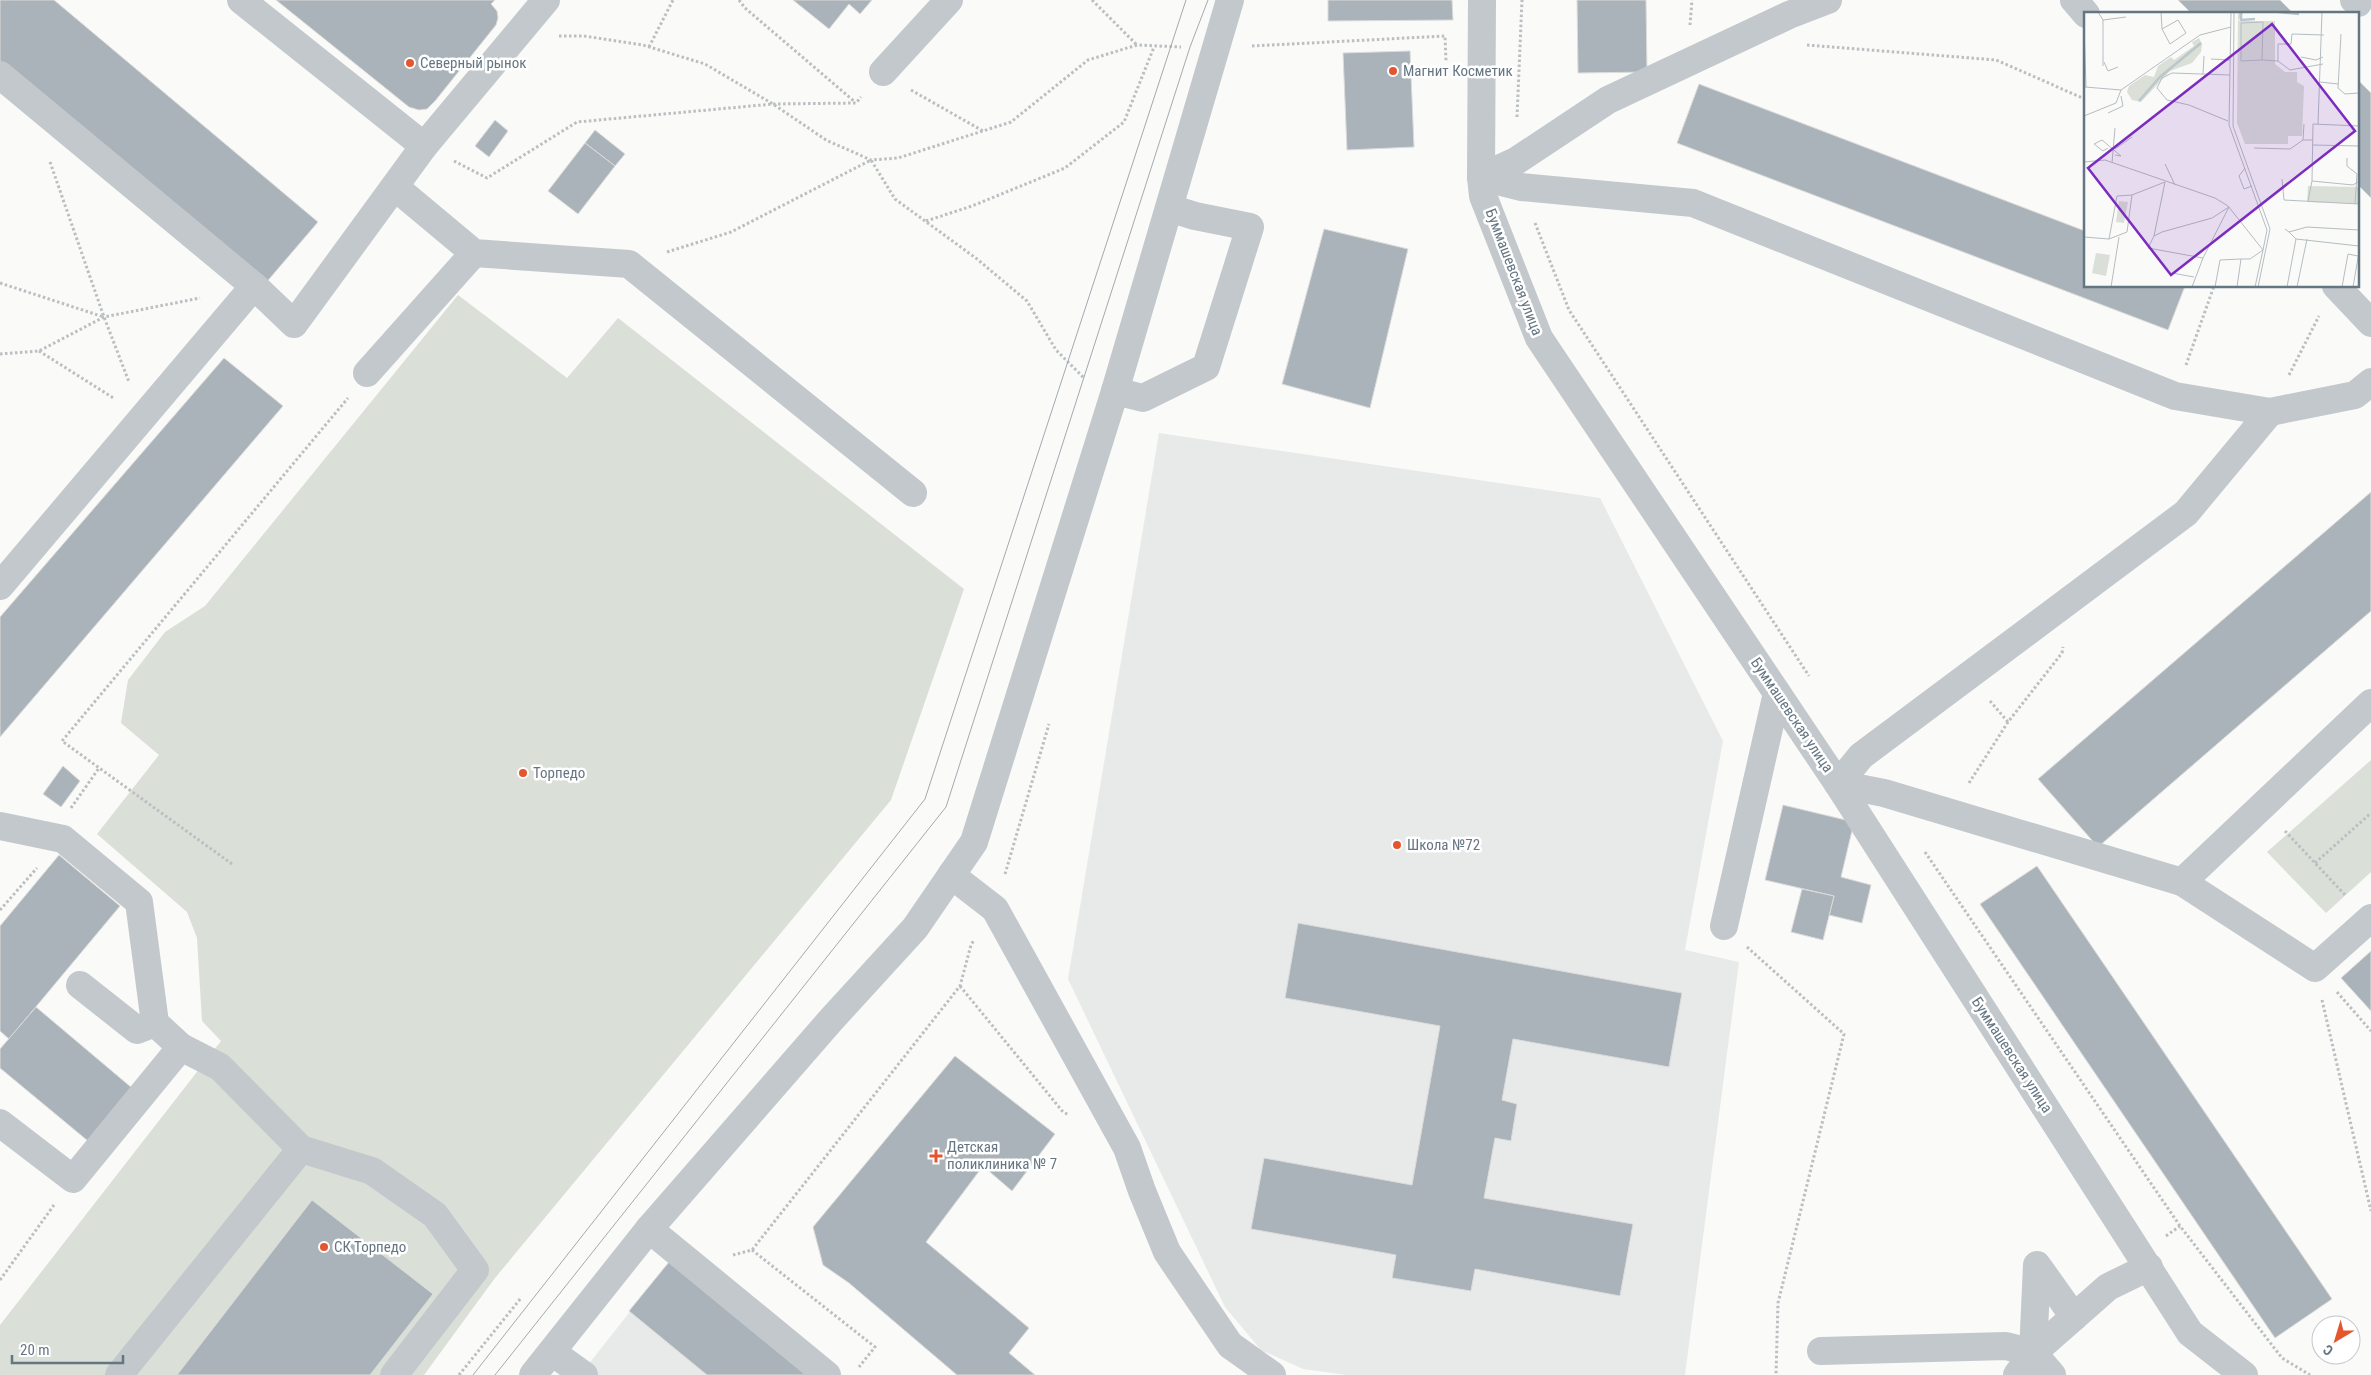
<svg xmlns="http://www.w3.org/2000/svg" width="2371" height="1375" font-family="'Roboto Condensed',sans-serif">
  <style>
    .built { fill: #e8e9e9 }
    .green { fill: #dadfd7 }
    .building { fill: #aab3b9; stroke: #dcdcda }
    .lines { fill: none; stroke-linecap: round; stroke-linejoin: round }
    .path { stroke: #bbbfc2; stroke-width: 3; stroke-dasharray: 2.5 2.5; stroke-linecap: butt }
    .minor { stroke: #c3c8cc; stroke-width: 28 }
    .tram { stroke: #a2aab0; stroke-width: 1 }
    .poi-dot { fill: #e4572e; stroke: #fff; stroke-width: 2 }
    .labels { text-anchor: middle; stroke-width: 5; stroke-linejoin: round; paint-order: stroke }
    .poi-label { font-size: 15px; fill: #657683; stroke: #fff; text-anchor: start }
    .street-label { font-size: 15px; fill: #657683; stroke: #fff }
    .inset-river { fill: none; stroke: #bbc7cb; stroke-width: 2.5 }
    .inset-road { fill: none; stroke: #b5bdc2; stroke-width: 1 }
    .view { fill: #7b2cbf; fill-opacity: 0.15; stroke: #7b2cbf; stroke-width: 2.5 }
    .inset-edge { fill: none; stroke: #657683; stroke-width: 2.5 }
  </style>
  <rect width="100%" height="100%" fill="#fafaf8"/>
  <!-- built -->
  <g class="built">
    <path d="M1159,433L1600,498L1723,741L1685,950L1739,962L1685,1375H1347L1303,1369L1261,1350L1225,1307L1068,979Z"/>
    <path d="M674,1256L822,1375H580Z"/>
  </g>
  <!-- green -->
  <g class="green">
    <path d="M458,295L567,378L618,318L964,589L891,800L495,1278L424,1375H0V1325L221,1041L202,1021L197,938L187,912L97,834L159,755L121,723L128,680L165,632L205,606Z"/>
    <path d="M2371,760V872L2326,913L2267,852Z"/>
  </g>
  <!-- building -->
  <g class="building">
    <path d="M0,0H54L318,222L264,285L0,61Z"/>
    <path d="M276,0H495L491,4L497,11L498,18L496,25L435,101L427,109L419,110L409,107Z"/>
    <path d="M793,0H872L860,14L849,4L829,29Z"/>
    <path d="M1328,0H1452L1453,20L1328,21Z"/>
    <path d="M1577,0H1646L1647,72L1578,73Z"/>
    <path d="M2178,0H2280L2294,14H2192Z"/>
    <path d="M1410,51L1414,147L1347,150L1343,53Z"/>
    <path d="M2357,79L2371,93V198L2357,184Z"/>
    <path d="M1699,84L2085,231V286H2185L2168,330L1677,143Z"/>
    <path d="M495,120L508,131L489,157L475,146Z"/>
    <path d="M595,130L625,154L615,166L585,143Z"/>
    <path d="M585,143L615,166L578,214L548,191Z"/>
    <path d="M1324,229L1408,249L1370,408L1282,384Z"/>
    <path d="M224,358L283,406L0,737V617Z"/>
    <path d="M2371,492V611L2098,847L2038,779Z"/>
    <path d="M63,766L80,781L61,807L43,794Z"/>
    <path d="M1783,805L1854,822L1841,877L1871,885L1862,923L1829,915L1834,896L1765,880Z"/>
    <path d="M59,855L120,906L9,1039L0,1031V926Z"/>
    <path d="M2037,866L2332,1299L2275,1338L1980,904Z"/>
    <path d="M1802,889L1834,896L1823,940L1791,932Z"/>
    <path d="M1298,923L1682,993L1669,1067L1513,1039L1502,1100L1517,1104L1511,1141L1495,1138L1484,1198L1633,1224L1620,1296L1475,1269L1471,1291L1392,1278L1396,1255L1251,1229L1264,1158L1412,1185L1440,1026L1285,998Z"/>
    <path d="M2371,951V1011L2341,978Z"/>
    <path d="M36,1007L132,1088L88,1141L0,1068V1049Z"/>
    <path d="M955,1056L1055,1134L1012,1191L983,1166L926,1242L1029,1328L1009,1353L1035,1375H957L849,1283L823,1265L813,1227Z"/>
    <path d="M312,1200L433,1294L370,1375H177Z"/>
    <path d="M669,1262L807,1375H707L629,1311Z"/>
  </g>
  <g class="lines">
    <!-- path -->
    <g class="path">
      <path d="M739,0L745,8L855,102"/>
      <path d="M1092,0L1137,45"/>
      <path d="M1690,25L1692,0"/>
      <path d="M559,36H584L643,45L705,64L773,104L826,140L871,160L898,158L1011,122L1088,60L1137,45L1181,47"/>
      <path d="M1807,45L1996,60L2085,99"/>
      <path d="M1252,46L1445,36L1446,61"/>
      <path d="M649,47L673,0"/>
      <path d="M911,90L983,131"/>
      <path d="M1517,117L1522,0"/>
      <path d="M454,161L487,178L577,122L773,104L856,103L861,97"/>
      <path d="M50,162L104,317L129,382"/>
      <path d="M926,221L972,206L1065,168L1124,122L1154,47"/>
      <path d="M1535,223L1569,310L1809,676"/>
      <path d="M667,252L731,232L871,160L895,199L977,259L1027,301L1056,350L1084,378"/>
      <path d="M0,283L104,317"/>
      <path d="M39,351L115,399"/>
      <path d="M0,354L39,351L104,317L200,298"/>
      <path d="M2186,365L2214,286"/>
      <path d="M2289,375L2319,316"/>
      <path d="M1990,701L2008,722"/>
      <path d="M1969,783L2008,722L2062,653L2063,647"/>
      <path d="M71,808L99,768"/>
      <path d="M2285,831L2346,896"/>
      <path d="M1925,852L2180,1226L2282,1358L2310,1375"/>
      <path d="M2315,863L2371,813"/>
      <path d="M232,864L62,741L348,398"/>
      <path d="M1005,874L1049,724"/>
      <path d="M0,910L37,868"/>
      <path d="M1747,947L1844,1034L1778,1303L1776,1375"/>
      <path d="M960,986L1063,1112L1069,1115"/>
      <path d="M2337,992L2371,1031"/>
      <path d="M2322,1000L2371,1211"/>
      <path d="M2166,1236L2180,1226"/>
      <path d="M752,1250L875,1347L859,1367"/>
      <path d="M733,1255L752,1250L960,986L971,945L974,940"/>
      <path d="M0,1280L54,1205"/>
      <path d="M459,1375L521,1298"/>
    </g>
    <!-- minor -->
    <g class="minor">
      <path d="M241,0L424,146"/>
      <path d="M1482,0L1481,177L1483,196L1539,338L1838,784L2190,1333L2244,1375"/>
      <path d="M2074,0L2086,14"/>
      <path d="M2354,0L2358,3"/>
      <path d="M883,72L949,0"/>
      <path d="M0,75L254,286L294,324L424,146L546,0"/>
      <path d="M1481,177L1521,187L1693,203L2175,396L2270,412L2355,395L2371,382"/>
      <path d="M1481,177L1516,161L1608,100L1789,15L1828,0"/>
      <path d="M395,187L474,253L629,264L913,493"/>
      <path d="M2336,286L2371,323"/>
      <path d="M367,373L474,253"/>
      <path d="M1115,391L1143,398L1206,367L1250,227L1195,216L1169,208"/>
      <path d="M2270,412L2186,513L1861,756L1838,784L1884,793L2182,882L2371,703"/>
      <path d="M0,586L254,286"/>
      <path d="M0,826L63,839L139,902L155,1023L181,1047L73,1179L0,1123"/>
      <path d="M951,875L995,909L1127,1148L1142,1191L1167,1252L1230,1345L1272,1375"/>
      <path d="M2182,882L2315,968L2371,918"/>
      <path d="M1724,926L1777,693"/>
      <path d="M80,985L137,1030L155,1023"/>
      <path d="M181,1047L220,1067L301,1149L372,1171L435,1215L475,1270L394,1375"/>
      <path d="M649,1229L827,1375"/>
      <path d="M1821,1351L2006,1346L2033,1353L2052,1375"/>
      <path d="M552,1352L584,1375"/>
      <path d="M2033,1353L2037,1265L2074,1317"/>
      <path d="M119,1375L301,1149"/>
      <path d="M533,1375L649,1229L830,1021L915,928L974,842L1115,391L1230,0"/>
      <path d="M2017,1375L2033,1353L2108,1287L2149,1267"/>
    </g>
    <!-- tram -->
    <g class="tram">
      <path d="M473,1375L925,799L1186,0"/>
      <path d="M495,1375L946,807L1190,47L1208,0"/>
    </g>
  </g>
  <!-- markers -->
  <g class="poi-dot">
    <circle cx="410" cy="63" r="5"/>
    <circle cx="1393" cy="71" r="5"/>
    <circle cx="523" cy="773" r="5"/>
    <circle cx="1397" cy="845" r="5"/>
    <path d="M933.5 1148.5h5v5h5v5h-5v5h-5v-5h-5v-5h5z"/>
    <circle cx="324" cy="1247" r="5"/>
  </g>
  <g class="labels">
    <!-- poi labels -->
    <g class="poi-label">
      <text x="420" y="68">Северный рынок</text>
      <text x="1403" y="76">Магнит Косметик</text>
      <text x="533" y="778">Торпедо</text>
      <text x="1407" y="850">Школа №72</text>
      <text x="947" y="1152">Детская<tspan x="947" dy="17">поликлиника № 7</tspan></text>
      <text x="334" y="1252">СК Торпедо</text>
    </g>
    <!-- street labels -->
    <g class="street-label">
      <text transform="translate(1514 272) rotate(69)" y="5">Буммашевская улица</text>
      <text transform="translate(1792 715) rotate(56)" y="5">Буммашевская улица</text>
      <text transform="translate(2012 1055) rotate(57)" y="5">Буммашевская улица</text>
    </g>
  </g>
  <!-- overview -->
  <g transform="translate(2084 12)">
    <rect width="275" height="275" fill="#fafaf8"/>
    <path d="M154,0H160L154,9H191V52L201,60H213V70L220,74L218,124H204V132H161L153,111ZM115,26L118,32L117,40L108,51L86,59L57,90L48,88L43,80L45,74L61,63L70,65L74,54L87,45L90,48L110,34L108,30ZM224,174L275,175V192L223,190ZM35,189L44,190L40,211L32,210ZM12,241L26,243L22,264L8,261Z" fill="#dadfd7"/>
    <path class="inset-river" d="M157,0V8L171,7M195,0L215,2M55,89L76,65L117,31"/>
    <path class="inset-road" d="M14,0L19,8V54M77,0L78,17L86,32L102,21L94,8L78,17M147,0L145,113L183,218L179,238L166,247H157L153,275M150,0L149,114L186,217L174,275M19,8L42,5M0,13L2,75M257,22L254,76L261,82L275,81M217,45L232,48L239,45M127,47L146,48M178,48L157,49V11L179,10L178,48L194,49M20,50L24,59L34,55M239,52L206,58L194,49V32H207L208,22L240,23M119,62L120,44M236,70L254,72M1,75L37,78M24,101L39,94L37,84M0,104L32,91L37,78L116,23L147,15M144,109L105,93L83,88L73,76L78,66L88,61L146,63M234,112L238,0M219,128L220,112M229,133L275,134M24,136L19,139L10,132L18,128L37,144L31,143M170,136L206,137L219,128H229M31,137L48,125M263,146V154L273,162L271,192M0,150L21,148L131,186L144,194L179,238L171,275M28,151L31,116M81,152L91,173M161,156L155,164L160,177L168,174M198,167L200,188L275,192M228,169L269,173L274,170M224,189L228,169L229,112L275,114M145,195L119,246L64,236L70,224L78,220L128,206ZM0,198V214M201,217L205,220L223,215L275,218M205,220L212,227L275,234M70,224L81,170M0,225L25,227L43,220L48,183L81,170M25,227L33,184L48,183M88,261L110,265M27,275L35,225M108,275L119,246M131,275L136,248L157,247M203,275L212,227M213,275L223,227M258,275L264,242L274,244M269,275L275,240"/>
    <path class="view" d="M188,12L271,119L87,263L4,156Z"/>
    <rect width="275" height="275" class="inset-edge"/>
  </g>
  <!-- north arrow -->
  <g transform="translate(2336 1340) rotate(218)"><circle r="24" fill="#ffffff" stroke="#c1c8cd"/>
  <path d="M0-4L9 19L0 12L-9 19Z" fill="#e4572e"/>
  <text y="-8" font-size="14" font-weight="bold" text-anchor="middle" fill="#657683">С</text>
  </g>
  <!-- scale -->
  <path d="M12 1355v8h111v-8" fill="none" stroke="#657683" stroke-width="2.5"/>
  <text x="20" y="1355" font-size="15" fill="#657683" stroke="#ffffff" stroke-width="4" paint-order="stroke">20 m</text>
</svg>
